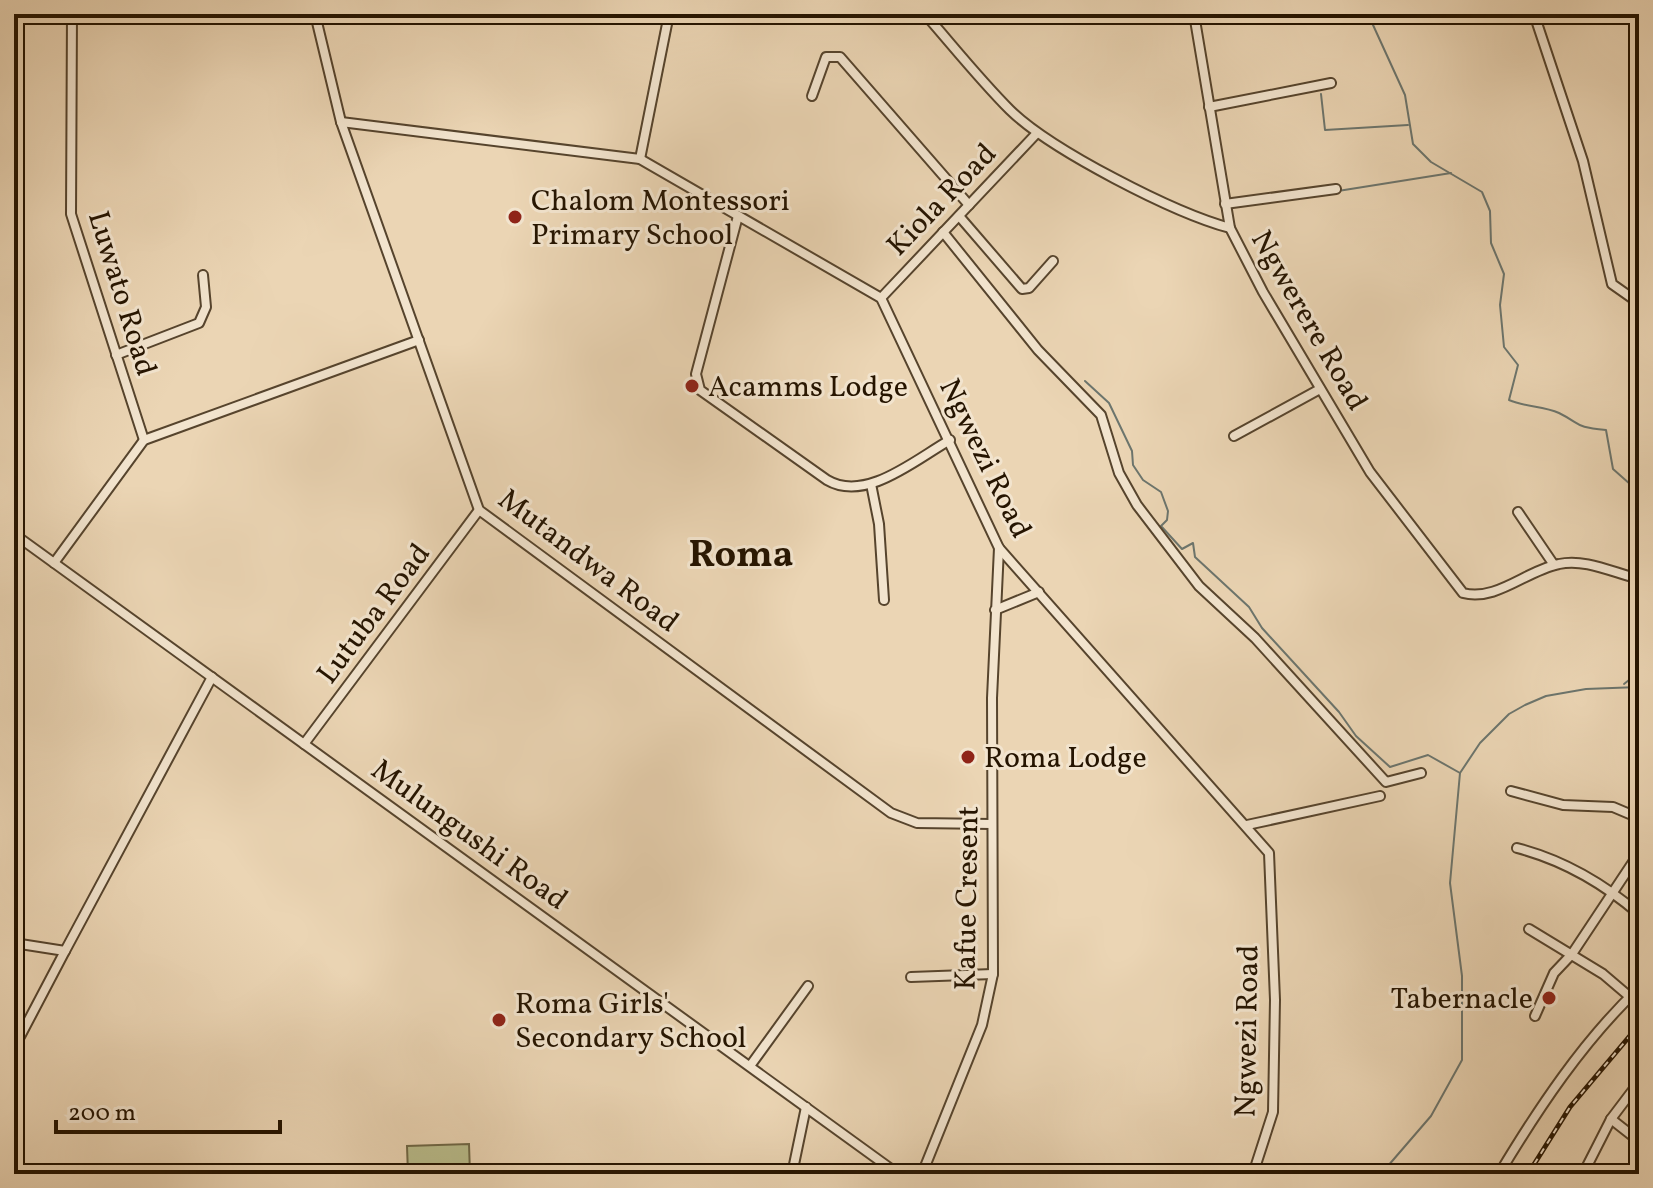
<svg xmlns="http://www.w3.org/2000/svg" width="1653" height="1188" font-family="Vollkorn,serif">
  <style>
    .green { fill: #b9bd8c; stroke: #6f6846; stroke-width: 2 }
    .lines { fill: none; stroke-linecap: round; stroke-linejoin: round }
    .stream { stroke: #6c756d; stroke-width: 2 }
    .minor-casing { stroke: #56442d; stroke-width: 12 }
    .minor { stroke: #f2e4ce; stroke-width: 8 }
    .rail-casing { stroke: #251400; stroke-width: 5 }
    .rail { stroke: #f2e4ce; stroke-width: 2; stroke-dasharray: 6; stroke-linecap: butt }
    .poi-dot { fill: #8f2418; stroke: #f2e4ce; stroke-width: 3 }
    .labels { text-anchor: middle; stroke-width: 6; stroke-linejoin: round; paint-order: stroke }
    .street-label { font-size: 30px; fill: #251400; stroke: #f2e4ce }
    .poi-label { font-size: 30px; fill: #251400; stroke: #f2e4ce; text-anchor: start }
    .district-label { font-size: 38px; font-weight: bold; fill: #251400; stroke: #f2e4ce }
  </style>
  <rect width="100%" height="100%" fill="#ebd5b4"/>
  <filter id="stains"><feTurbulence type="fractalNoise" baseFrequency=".0025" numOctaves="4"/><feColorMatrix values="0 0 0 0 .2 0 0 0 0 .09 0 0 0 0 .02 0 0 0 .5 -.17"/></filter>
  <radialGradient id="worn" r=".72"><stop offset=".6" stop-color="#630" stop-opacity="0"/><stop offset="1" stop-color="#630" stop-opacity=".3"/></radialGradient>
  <!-- green -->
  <path class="green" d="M469,1144L470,1174H408L407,1146Z"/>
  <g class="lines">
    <!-- stream -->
    <g class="stream">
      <path d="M1368,14L1405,95L1413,144L1431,162L1482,192L1490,211L1491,243L1504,274L1500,305L1504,347L1518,365L1509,400C1525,407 1544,406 1559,413C1583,425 1574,427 1606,430L1613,469L1639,492"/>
      <path d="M1321,94L1325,130L1408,125"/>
      <path d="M1338,191L1451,173"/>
      <path d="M1085,381L1109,403L1132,451L1133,465L1143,480L1161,492L1168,511L1167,520L1161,526L1182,549L1193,543L1195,557L1249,607L1262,628L1339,712L1356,736L1390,767L1428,755L1460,773"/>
      <path d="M1624,684L1639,672"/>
      <path d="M1381,1174L1431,1116L1462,1060V976L1450,883L1460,773L1480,743L1509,714L1525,705L1546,696L1586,689L1639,687"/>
    </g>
    <!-- minor casing -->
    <g class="minor-casing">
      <g id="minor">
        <path d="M72,14L71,214L144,440"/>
        <path d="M315,14L341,122L479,510L891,813L917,823L992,824"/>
        <path d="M925,14C953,46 980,80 1010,110C1051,150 1174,213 1230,228L1263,292L1370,472L1463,593C1496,602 1527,570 1559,564C1585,558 1614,573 1639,579"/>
        <path d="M1194,14L1230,228"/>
        <path d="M1534,14L1583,161L1612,284L1639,303"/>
        <path d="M812,96L826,57H840L969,205"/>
        <path d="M1209,107L1331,83"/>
        <path d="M341,122L640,159L881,298L999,548L1269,853L1275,1000L1273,1112L1253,1174"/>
        <path d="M640,159L669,14"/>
        <path d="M1225,204L1336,189"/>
        <path d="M738,216L696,374L700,390L827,480C866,503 916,459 950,440"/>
        <path d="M959,216L1022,289L1029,288L1053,261"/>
        <path d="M943,232L1038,350L1101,415L1119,473L1137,505L1199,586L1255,638L1386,782L1421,773"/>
        <path d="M881,298L1037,133"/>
        <path d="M116,355L199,323L206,307L203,275"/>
        <path d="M1234,436L1320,389"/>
        <path d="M871,484L879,524L884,600"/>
        <path d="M1518,512L1554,565"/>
        <path d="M14,534L898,1174"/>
        <path d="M54,563L144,440L419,340"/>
        <path d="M995,610L1039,592"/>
        <path d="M304,744L479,510"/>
        <path d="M1511,791L1563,805L1613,807L1639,818"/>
        <path d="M1247,825L1380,796"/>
        <path d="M1517,848C1563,860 1603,883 1639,914"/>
        <path d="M1529,929L1603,974L1630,997"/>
        <path d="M14,943L65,951L212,677"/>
        <path d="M911,977L993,974"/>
        <path d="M1535,1016L1554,973L1572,954L1639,853"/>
        <path d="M14,1048L65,951"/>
        <path d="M750,1066L808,986"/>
        <path d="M1611,1119L1639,1141"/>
        <path d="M792,1174L806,1107"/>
        <path d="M922,1174L982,1025L993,974L992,698L999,548"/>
        <path d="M1499,1174C1538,1109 1583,1041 1639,988"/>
        <path d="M1583,1174L1611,1119L1639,1082"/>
      </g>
    </g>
    <!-- minor -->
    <use href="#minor" class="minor"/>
    <!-- rail casing -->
    <g class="rail-casing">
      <path id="rail" d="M1528,1174L1570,1107L1639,1025"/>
    </g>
    <!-- rail -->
    <use href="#rail" class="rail"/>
  </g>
  <!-- markers -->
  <g class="poi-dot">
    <circle cx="515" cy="217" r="8"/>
    <circle cx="692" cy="386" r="8"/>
    <circle cx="968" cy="757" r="8"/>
    <circle cx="1549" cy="998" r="8"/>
    <circle cx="499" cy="1020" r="8"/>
  </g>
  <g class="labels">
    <!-- street labels -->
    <g class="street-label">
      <text transform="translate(941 199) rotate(-46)" y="10">Kiola Road</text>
      <text transform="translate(123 293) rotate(73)" y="10">Luwato Road</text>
      <text transform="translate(1310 320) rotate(60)" y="10">Ngwerere Road</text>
      <text transform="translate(986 458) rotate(64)" y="10">Ngwezi Road</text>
      <text transform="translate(589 560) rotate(37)" y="10">Mutandwa Road</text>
      <text transform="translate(373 613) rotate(-53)" y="10">Lutuba Road</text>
      <text transform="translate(470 834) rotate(36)" y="10">Mulungushi Road</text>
      <text transform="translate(966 898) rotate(-89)" y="10">Kafue Cresent</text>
      <text transform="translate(1246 1031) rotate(-89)" y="10">Ngwezi Road</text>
    </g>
    <!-- poi labels -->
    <g class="poi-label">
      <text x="531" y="210">Chalom Montessori<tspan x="531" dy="34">Primary School</tspan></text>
      <text x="708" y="396">Acamms Lodge</text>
      <text x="984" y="767">Roma Lodge</text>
      <text x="1533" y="1008" text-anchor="end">Tabernacle</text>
      <text x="515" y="1013">Roma Girls'<tspan x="515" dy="34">Secondary School</tspan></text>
    </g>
    <!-- district labels -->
    <g class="district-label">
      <text x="741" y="566">Roma</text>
    </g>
  </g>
  <!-- margin -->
  <rect width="1653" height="1188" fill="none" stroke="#ebd5b4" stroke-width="48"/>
  <rect x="16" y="16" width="1621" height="1156" fill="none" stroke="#251400" stroke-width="4"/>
  <rect x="24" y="24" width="1605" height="1140" fill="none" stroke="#251400" stroke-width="2"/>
  <!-- scale -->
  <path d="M56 1120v12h224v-12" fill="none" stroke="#251400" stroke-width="4"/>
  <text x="68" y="1120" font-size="24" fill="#251400" stroke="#f2e4ce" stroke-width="6" paint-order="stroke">200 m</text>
  <rect width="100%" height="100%" filter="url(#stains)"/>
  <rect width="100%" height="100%" fill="url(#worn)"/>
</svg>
